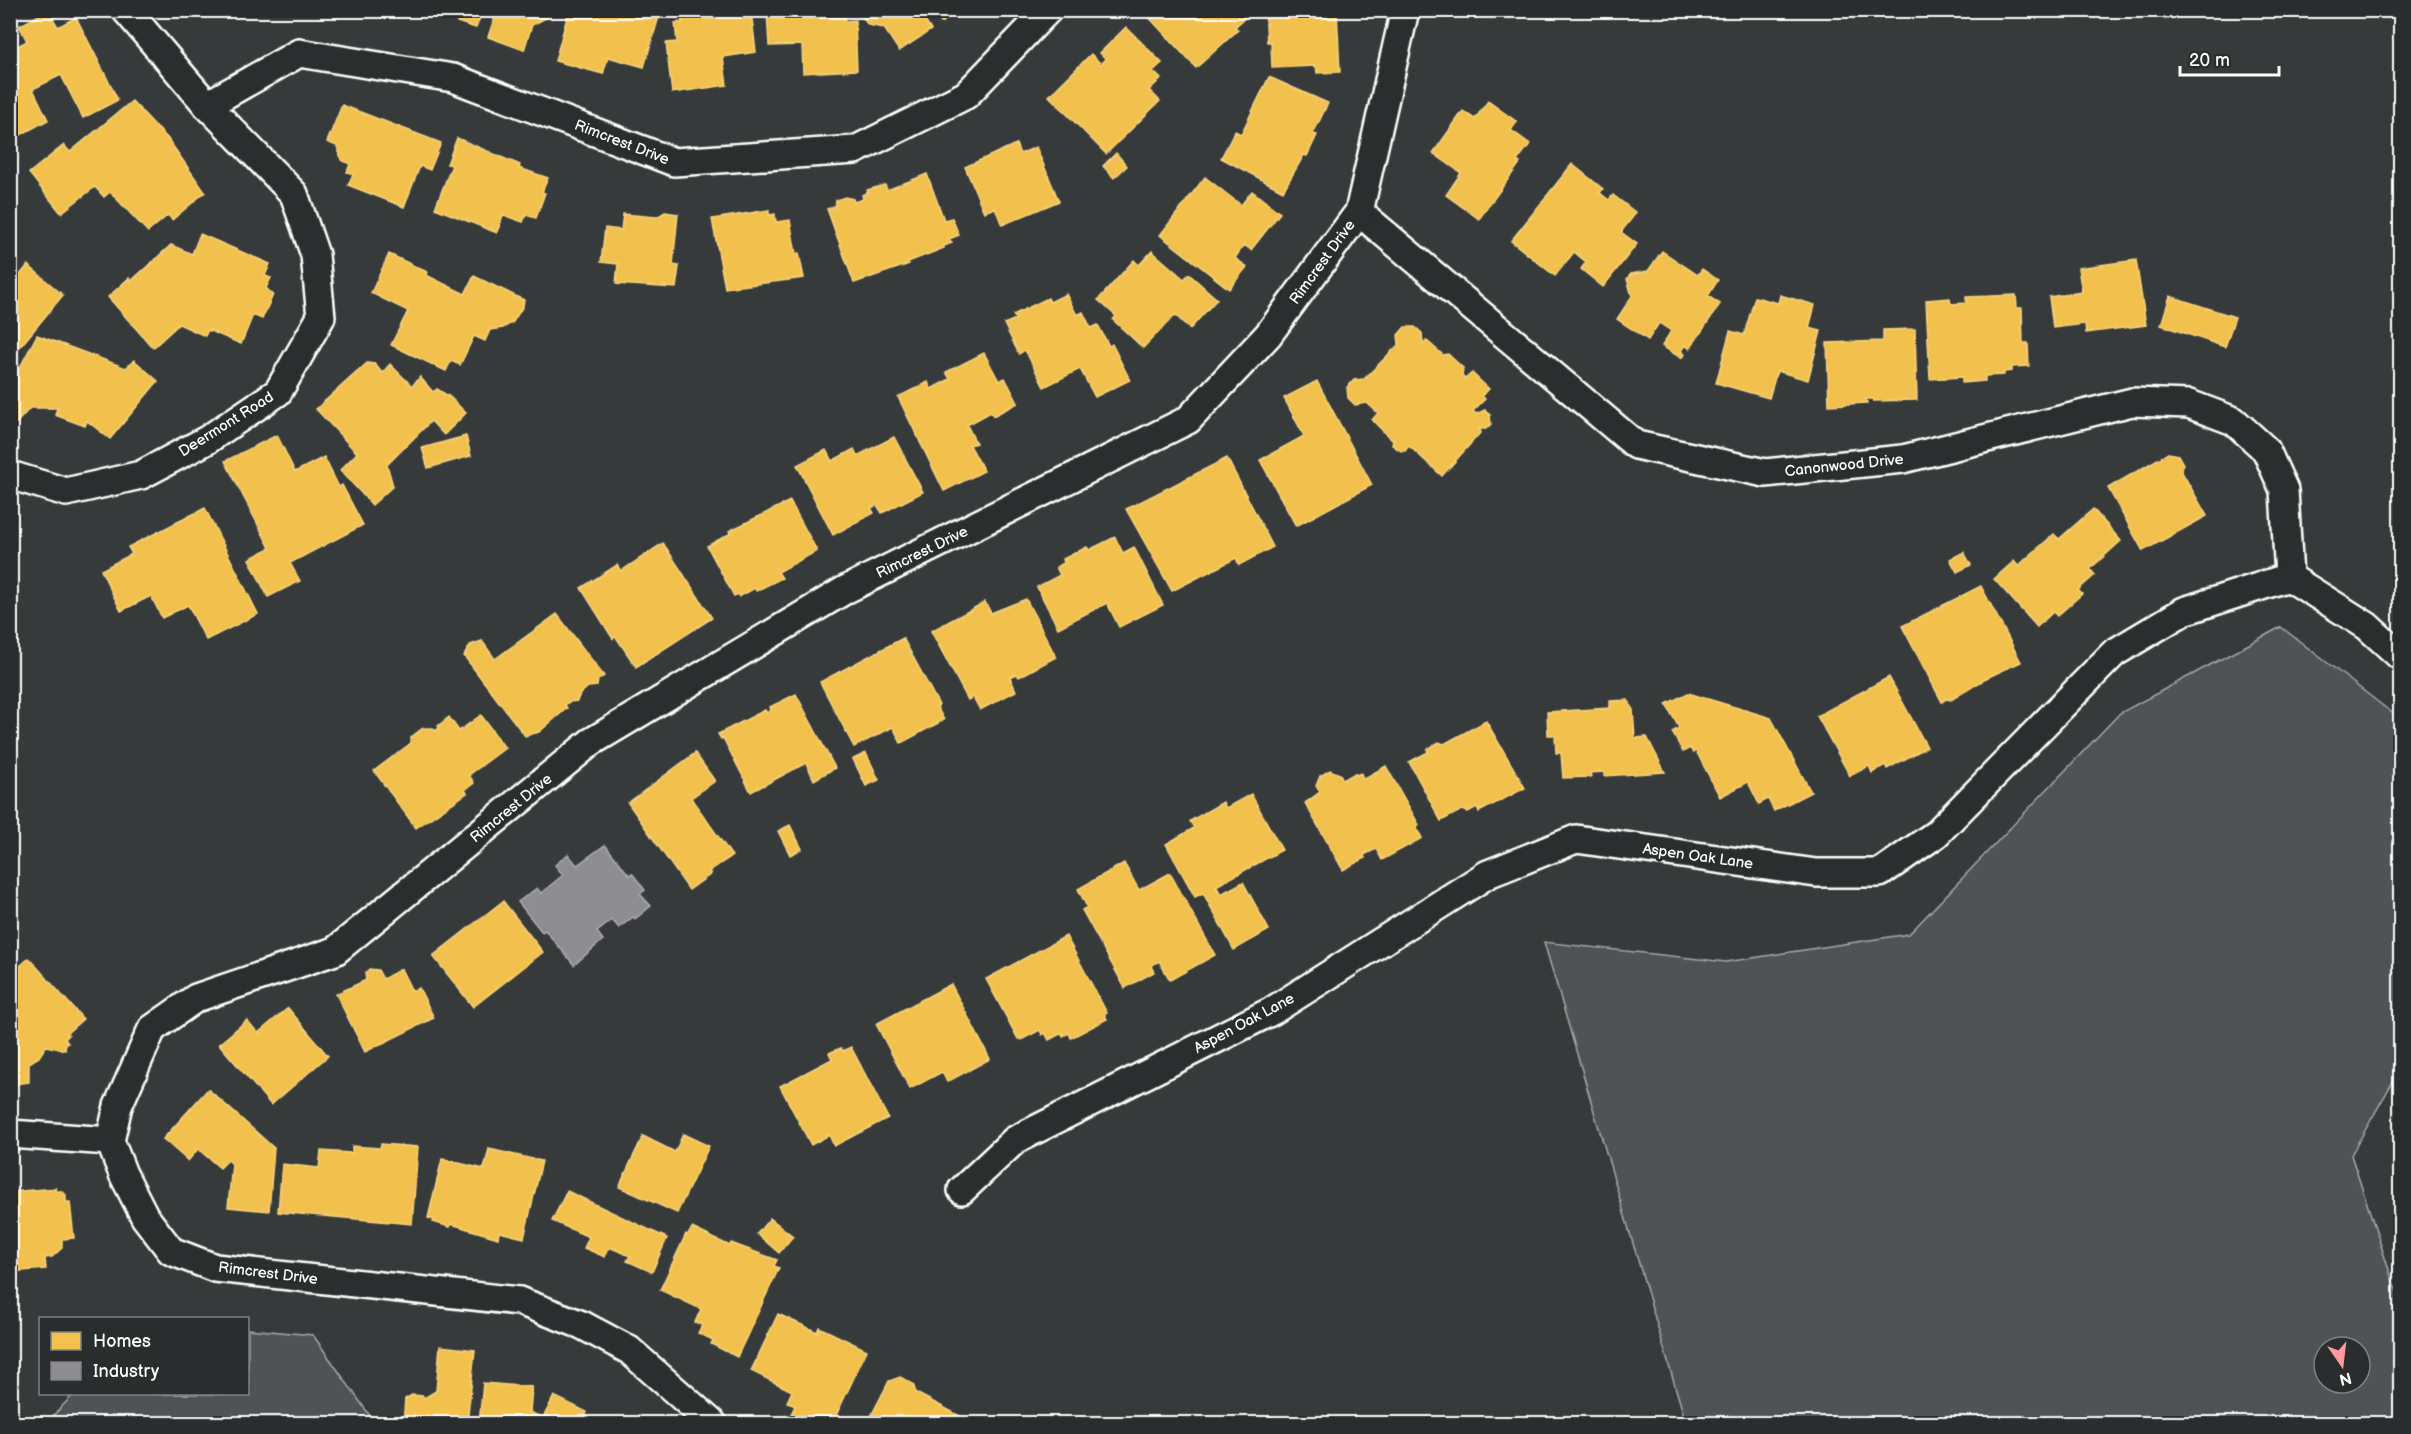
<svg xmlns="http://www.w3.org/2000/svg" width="2411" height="1434" font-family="'Balsamiq Sans',sans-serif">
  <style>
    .green { fill: #505354; stroke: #a8a9aa; stroke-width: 1.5; fill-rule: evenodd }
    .homes { fill: #f2c14e; stroke: #f6d483; stroke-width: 1.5 }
    .industry { fill: #8d8d92; stroke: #afafb3; stroke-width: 1.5 }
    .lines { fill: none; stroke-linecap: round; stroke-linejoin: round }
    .street-casing { stroke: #fff; stroke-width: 32 }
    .street { stroke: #2a2d2e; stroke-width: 27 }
    .labels { text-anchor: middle; stroke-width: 6; stroke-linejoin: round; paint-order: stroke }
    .street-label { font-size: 15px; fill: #fff; stroke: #2a2d2e }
  </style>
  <rect width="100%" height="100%" fill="#373a3b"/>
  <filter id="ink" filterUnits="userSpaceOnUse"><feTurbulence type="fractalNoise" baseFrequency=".0167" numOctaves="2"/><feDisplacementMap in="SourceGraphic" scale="12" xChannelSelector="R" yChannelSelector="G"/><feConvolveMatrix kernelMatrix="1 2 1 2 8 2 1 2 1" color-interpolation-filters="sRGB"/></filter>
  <g filter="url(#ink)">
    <!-- green -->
    <g class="green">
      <path d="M2281,627L2400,719V1069L2351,1155L2394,1285L2400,1298V1423H1686L1544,942L1726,962L1909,934L2120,713ZM2324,1347H2360V1383H2324Z"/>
      <path d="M248,1329L313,1335L375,1423H46L74,1394H248Z"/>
    </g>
    <!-- homes -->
    <g class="homes">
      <path d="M48,10L58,27L76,17L118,100L83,118L61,75L33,89L48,120L15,138L10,129V50L27,41L19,26Z"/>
      <path d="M461,10H551L548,17L532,25L524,50L488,37L495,16L482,12L476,28L457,22Z"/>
      <path d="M569,10L580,12V10H661L644,67L608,57L603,74L555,61Z"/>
      <path d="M680,10H751L756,52L723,57L727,85L672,93L666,43L677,42L675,23L682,22Z"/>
      <path d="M844,10L845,21L855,20L857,70L803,73L802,45L769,46L767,11Z"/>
      <path d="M865,10H927L921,15L931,30L899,51L884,28L868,25L863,18Z"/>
      <path d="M933,10H960V11L941,23Z"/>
      <path d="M1146,10H1240L1246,17L1235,27L1238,30L1196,68L1144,12Z"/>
      <path d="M1265,10H1337L1340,72L1317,73L1316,66L1272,68L1271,42H1267Z"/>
      <path d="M1126,27L1162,63L1153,71L1161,79L1149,90L1160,101L1106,154L1049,96L1091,54L1101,64L1106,59L1100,53Z"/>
      <path d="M1269,77L1328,103L1313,134L1317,135L1307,156L1304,155L1283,191L1221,158L1235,131L1241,134Z"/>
      <path d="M132,101L168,139L205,192L172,220L168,215L148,232L110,192L104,197L95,187L61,213L29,173L64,145L70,152Z"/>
      <path d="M1488,101L1517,122L1511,130L1530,144L1517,161L1520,163L1479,219L1446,195L1461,173L1433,153L1463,111L1475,119Z"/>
      <path d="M342,105L441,143L430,170L420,166L404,207L348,185L353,174L347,172L350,164L341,160L337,146L327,142Z"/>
      <path d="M457,138L520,165L519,168L548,178L542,192L545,193L536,218L526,215L523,222L503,215L497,233L435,208L452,165L447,164Z"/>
      <path d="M1016,144L1020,154L1036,147L1059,201L1002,225L995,208L984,212L965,167Z"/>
      <path d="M1116,153L1127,166L1114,178L1103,166Z"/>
      <path d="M1572,164L1603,189L1600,193L1609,200L1613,195L1636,213L1621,232L1637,244L1603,287L1581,269L1586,262L1574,252L1555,276L1511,241Z"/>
      <path d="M927,174L944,220L952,218L959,235L949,239L952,243L944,246V248L908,262L909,264L854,283L827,209L835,206L836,200L845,197L853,199L854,202L863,199L862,195L868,192L867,190L885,185L887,190Z"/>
      <path d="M1205,177L1241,205L1252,191L1280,213L1251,250L1244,245L1235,258L1247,267L1229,289L1160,235Z"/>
      <path d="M769,210V215L775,214L776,222L790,220L796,254L799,253L804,278L725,288L712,219Z"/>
      <path d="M665,212L678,214L673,265L679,266L676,288L616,284L618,264L601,262L605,228L621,230L623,214L657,217Z"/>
      <path d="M200,234L270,264L265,276L271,278L266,288L273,295L262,319L253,315L241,344L208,330L205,336L179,324L153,348L108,297L129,278L131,281L171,245L192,254Z"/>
      <path d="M1152,251L1184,279L1189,274L1217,299L1190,329L1175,315L1143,348L1113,320L1116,316L1098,300L1134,260L1139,265Z"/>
      <path d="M1662,251L1698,275L1702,269L1718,280L1708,296L1720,304L1690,349L1685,345L1681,351L1685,354L1681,358L1662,346L1671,331L1659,323L1648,340L1617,319L1632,296L1627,279L1631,274L1648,271Z"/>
      <path d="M389,254L427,272L426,275L465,294L474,276L524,300L523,306L513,322L503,328L490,330L485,341L474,336L460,365L451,361L446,371L391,345L408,311L371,293Z"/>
      <path d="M2136,260L2146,325L2086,333L2085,324L2053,328L2049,297L2082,292L2078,268Z"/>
      <path d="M28,265L63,295L10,359V287Z"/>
      <path d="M1066,294L1077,315L1083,312L1091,328L1098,325L1109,346L1112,344L1130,380L1095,397L1080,369L1044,387L1025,350L1019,354L1004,324L1016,319L1013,315L1048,298L1050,302Z"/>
      <path d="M1780,295L1815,305L1809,328L1821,331L1808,380L1777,371L1769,398L1716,383L1730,331L1744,335L1755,297L1778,303Z"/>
      <path d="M2016,295L2017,308H2022L2023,343H2028L2029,366L2012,367V371L2004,372V375L1985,376V381L1962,383V377L1930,379L1926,300L1950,298L1951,304L1966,303V297Z"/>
      <path d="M2170,296L2235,317L2225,347L2161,325Z"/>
      <path d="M1405,327H1415L1422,333L1423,344L1426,340L1443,355L1448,354L1463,368L1462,376L1465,379L1472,373L1489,389L1482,396L1485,399L1473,411L1476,414L1485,410L1490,415L1491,424L1486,429H1479L1481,432L1442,476L1409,446L1405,451H1401L1392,445L1393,441L1372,420L1378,413L1367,403L1355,405L1348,398L1347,387L1354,380L1364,379L1399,344L1398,335Z"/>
      <path d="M1915,329L1917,400L1873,401V399H1866L1867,403L1829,405L1827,343L1883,341V330Z"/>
      <path d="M37,335L126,368L134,360L158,381L110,439L87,421L85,426L55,415L57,408H30L11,429L10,374L13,371L17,373Z"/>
      <path d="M984,353L999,381L1005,378L1018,403L993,416L991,412L967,425L976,443L970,445L984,471L944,491L898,397L928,382L931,389L950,379L946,372Z"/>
      <path d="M367,363L375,364L382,373L390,364L412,386L420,377L433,392L437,389L450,397L466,413L444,435L431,421L387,465L393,486L372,505L340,470L357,453L316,409Z"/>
      <path d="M1317,381L1372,485L1296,526L1260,460L1304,436L1284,398Z"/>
      <path d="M277,435L295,472L324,457L339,487L342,485L363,525L290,563L300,581L268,597L249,559L270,548L225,461Z"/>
      <path d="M466,436L471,456L428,468L422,448Z"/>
      <path d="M894,437L923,492L882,513L877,505L871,508L874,513L833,535L797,465L826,450L832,461L854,449L857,456Z"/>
      <path d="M2168,453L2178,455L2183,464L2182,472L2207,516L2143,551L2108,488Z"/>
      <path d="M1227,458L1273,547L1239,565L1236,558L1172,591L1126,509Z"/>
      <path d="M790,501L817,551L778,572L782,578L756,591L755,588L739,597L738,594L734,596L707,546L731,533L729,531Z"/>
      <path d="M205,508L258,614L206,640L188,605L162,618L151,596L121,611L101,570L132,554L128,547Z"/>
      <path d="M2093,509L2121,541L2090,569L2095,575L2078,590L2082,594L2057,616L2053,612L2037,627L1994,579L2014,561L2018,566L2054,534L2059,539Z"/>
      <path d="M1115,537L1123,553L1134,547L1163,605L1119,627L1107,603L1058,628L1037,587L1060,575L1056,567L1064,563L1063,559L1087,547L1089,550Z"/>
      <path d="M663,543L712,618L636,667L616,637L613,639L581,588L617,565L621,571Z"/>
      <path d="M1964,552L1971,565L1957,572L1950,559Z"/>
      <path d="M1981,586L2021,662L1982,680V681L1951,700L1946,699L1942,702L1902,626Z"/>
      <path d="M1026,599L1056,657L1019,677L1017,674L1010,677L1016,691L980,710L973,697L968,700L931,631L985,602L991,613Z"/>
      <path d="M557,614L604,676L598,680L597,686L588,687L580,694L577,701L569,702L565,705L567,708L539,732L525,736L464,656L470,645L482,641L495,659Z"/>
      <path d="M903,638L939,705L937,707L944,720L901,743L893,727L854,747L820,682Z"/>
      <path d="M1889,677L1927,747L1887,769L1885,765L1872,773L1869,766L1850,776L1817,716Z"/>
      <path d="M1688,693L1771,718L1811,792L1774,811L1768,799L1759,804L1748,782L1720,797L1696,751L1693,753L1690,748L1683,752L1672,732L1679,728L1666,704Z"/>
      <path d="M796,694L835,768L814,780L806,763L751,792L723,738L721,739L718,734L765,710L767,713L771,710L770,707Z"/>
      <path d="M1628,700L1633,710L1635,738L1647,737L1665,772L1604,776V772L1590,773L1591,777L1563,778L1561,753H1556L1555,735H1548L1547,712L1610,708V701Z"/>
      <path d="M481,715L505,748L469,775L474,783L465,790L467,793L416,828L374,771L411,743V737L423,728H433L435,731L439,728L438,726L449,717L459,731Z"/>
      <path d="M1486,721L1525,788L1479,812L1477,807L1468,812L1462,810L1441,821L1409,762L1428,752L1427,749L1439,742L1444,744Z"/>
      <path d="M695,753L715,781L691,798L732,856L709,871L711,874L689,890L628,803Z"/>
      <path d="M866,753L879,780L866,786L853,759Z"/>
      <path d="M1386,766L1419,825L1416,827L1422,838L1382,860L1376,849L1364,855L1365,858L1343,870L1305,803L1320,792L1316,786L1320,776L1330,770L1340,774L1343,780L1355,773L1356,775L1361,773L1363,779Z"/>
      <path d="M1251,794L1282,850L1216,886L1221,894L1243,882L1269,930L1234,950L1203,893L1195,897L1166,844L1194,828L1190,821L1223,802L1226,808Z"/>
      <path d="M790,825L802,849L790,855L778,831Z"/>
      <path d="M1124,863L1139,890L1170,873L1215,955L1170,980L1159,961L1151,966L1154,972L1125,988L1082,910L1087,907L1078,889Z"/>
      <path d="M503,901L543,952L473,1007L433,956Z"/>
      <path d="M1066,936L1107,1013L1104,1014L1107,1019L1071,1038L1069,1033L1063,1036L1062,1033L1049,1040L1045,1033L1042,1035L1040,1030L1021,1040L1020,1038L1018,1039L986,979Z"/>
      <path d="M29,958L83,1019L67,1033L69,1035L65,1039L68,1043H66L65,1050L46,1046L39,1057L29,1063V1082L15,1084V1081L10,1082V975Z"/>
      <path d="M369,969L378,970L383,979L401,969L412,991L419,988L434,1018L365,1052L336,994L366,980L365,974Z"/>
      <path d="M951,984L990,1059L947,1082L942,1072L910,1089L876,1024Z"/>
      <path d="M288,1008L328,1056L271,1105L219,1044L247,1020L258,1033Z"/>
      <path d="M851,1047L888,1118L834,1146L829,1135L811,1145L780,1086L832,1059L829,1053L841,1048L843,1051Z"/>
      <path d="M208,1089L274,1148L269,1211L228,1207L232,1164L228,1160L220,1168L198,1149L188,1161L163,1139Z"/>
      <path d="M683,1134L709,1146L677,1213L619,1187L643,1136L675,1152Z"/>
      <path d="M381,1144L418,1147L412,1224L278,1212L282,1164L319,1168L321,1151L352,1153V1146L380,1148Z"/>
      <path d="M489,1149L542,1161L524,1238L499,1232L498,1238L451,1224L450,1227L433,1222L434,1220L428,1218L442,1159L484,1169Z"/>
      <path d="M56,1188V1191H62L66,1195V1202H70L74,1238L62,1239V1248L52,1257L45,1258L46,1269L10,1272V1192Z"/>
      <path d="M567,1191L667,1238L652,1272L627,1261L630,1256L609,1247L605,1257L584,1248L589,1237L552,1221Z"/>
      <path d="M770,1218L793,1236L779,1253L757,1234Z"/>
      <path d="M692,1228L730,1246L731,1243L777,1260L774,1266L779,1268L737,1357L711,1344L713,1340L698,1333L702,1325L695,1322L701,1309L660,1290L686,1234L688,1235Z"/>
      <path d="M778,1314L817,1332L819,1327L867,1350L832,1424H801L804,1420L791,1414L795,1406L787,1402L792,1391L751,1371Z"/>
      <path d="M440,1346L475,1350L467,1424H403L405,1399L412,1395L423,1396L424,1398L436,1391Z"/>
      <path d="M900,1377L913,1384L916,1393L975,1424H867L889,1381Z"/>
      <path d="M483,1383L532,1387L530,1412L543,1418L554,1396L587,1412L582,1424H479Z"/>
    </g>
    <!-- industry -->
    <path class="industry" d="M605,845L629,875L632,873L645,890L640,894L651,906L635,919L633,917L619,928L612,920L597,932L603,940L574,965L545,930L542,932L518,902L537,888L541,893L563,875L555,865L568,854L577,865Z"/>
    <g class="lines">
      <!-- street casing -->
      <g class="street-casing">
        <g id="street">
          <path d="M207,105L299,53L453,78L674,162L855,150L966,95L1048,10"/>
          <path d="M1359,212L1636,445L1765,473L1903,459L2132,402L2189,404L2234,421L2266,450L2284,490L2289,577"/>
          <path d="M10,475L66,492L141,475L207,440L278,392L321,317L315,255L294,194L207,105L126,10"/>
          <path d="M10,1134L110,1141"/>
          <path d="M962,1190L1015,1140L1272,1011L1488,874L1576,839L1816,873H1880L1936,834L2114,653L2184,611L2289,577L2367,626L2400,656"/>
          <path d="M713,1424L629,1350L582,1325L519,1301L215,1268L171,1251L145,1217L123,1174L110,1141L118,1106L152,1029L196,998L335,951L591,742L845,590L1188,420L1268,335L1359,212L1405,10"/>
        </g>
      </g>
      <!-- street -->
      <use href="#street" class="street"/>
    </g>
  </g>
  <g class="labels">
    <!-- street labels -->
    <g class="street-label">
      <text transform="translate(622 142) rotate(21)" y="5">Rimcrest Drive</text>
      <text transform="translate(1322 262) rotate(-54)" y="5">Rimcrest Drive</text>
      <text transform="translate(226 424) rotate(-32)" y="5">Deermont Road</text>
      <text transform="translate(1844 465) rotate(-6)" y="5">Canonwood Drive</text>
      <text transform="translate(922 552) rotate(-26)" y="5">Rimcrest Drive</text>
      <text transform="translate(511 808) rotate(-39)" y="5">Rimcrest Drive</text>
      <text transform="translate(1698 856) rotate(8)" y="5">Aspen Oak Lane</text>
      <text transform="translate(1244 1023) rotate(-28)" y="5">Aspen Oak Lane</text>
      <text transform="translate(268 1273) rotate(7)" y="5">Rimcrest Drive</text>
    </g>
  </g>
  <!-- margin -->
  <rect width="2411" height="1434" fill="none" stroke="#2a2d2e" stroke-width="36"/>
  <rect x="18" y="18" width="2375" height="1398" fill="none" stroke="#fff" stroke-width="2" filter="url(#ink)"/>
  <!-- legend -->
  <rect x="39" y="1317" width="210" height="78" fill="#2a2d2e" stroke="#7f8182" stroke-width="1.5"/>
  <rect x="51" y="1332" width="30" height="18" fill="#f2c14e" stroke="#7f8182" stroke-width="1.5"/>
  <text x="93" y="1347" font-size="18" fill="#ffffff">Homes</text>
  <rect x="51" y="1362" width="30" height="18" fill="#8d8d92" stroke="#7f8182" stroke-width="1.5"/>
  <text x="93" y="1377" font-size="18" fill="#ffffff">Industry</text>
  <!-- north arrow -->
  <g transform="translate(2342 1365) rotate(166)"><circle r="28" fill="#2a2d2e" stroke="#7f8182" stroke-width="1.5"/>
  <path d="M0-4.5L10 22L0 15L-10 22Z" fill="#ff9aa2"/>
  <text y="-9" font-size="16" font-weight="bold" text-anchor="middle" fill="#ffffff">N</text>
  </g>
  <!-- scale -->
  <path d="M2180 66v9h99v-9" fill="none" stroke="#ffffff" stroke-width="3"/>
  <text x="2189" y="66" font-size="18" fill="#ffffff" stroke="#2a2d2e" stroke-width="4.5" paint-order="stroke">20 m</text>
</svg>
